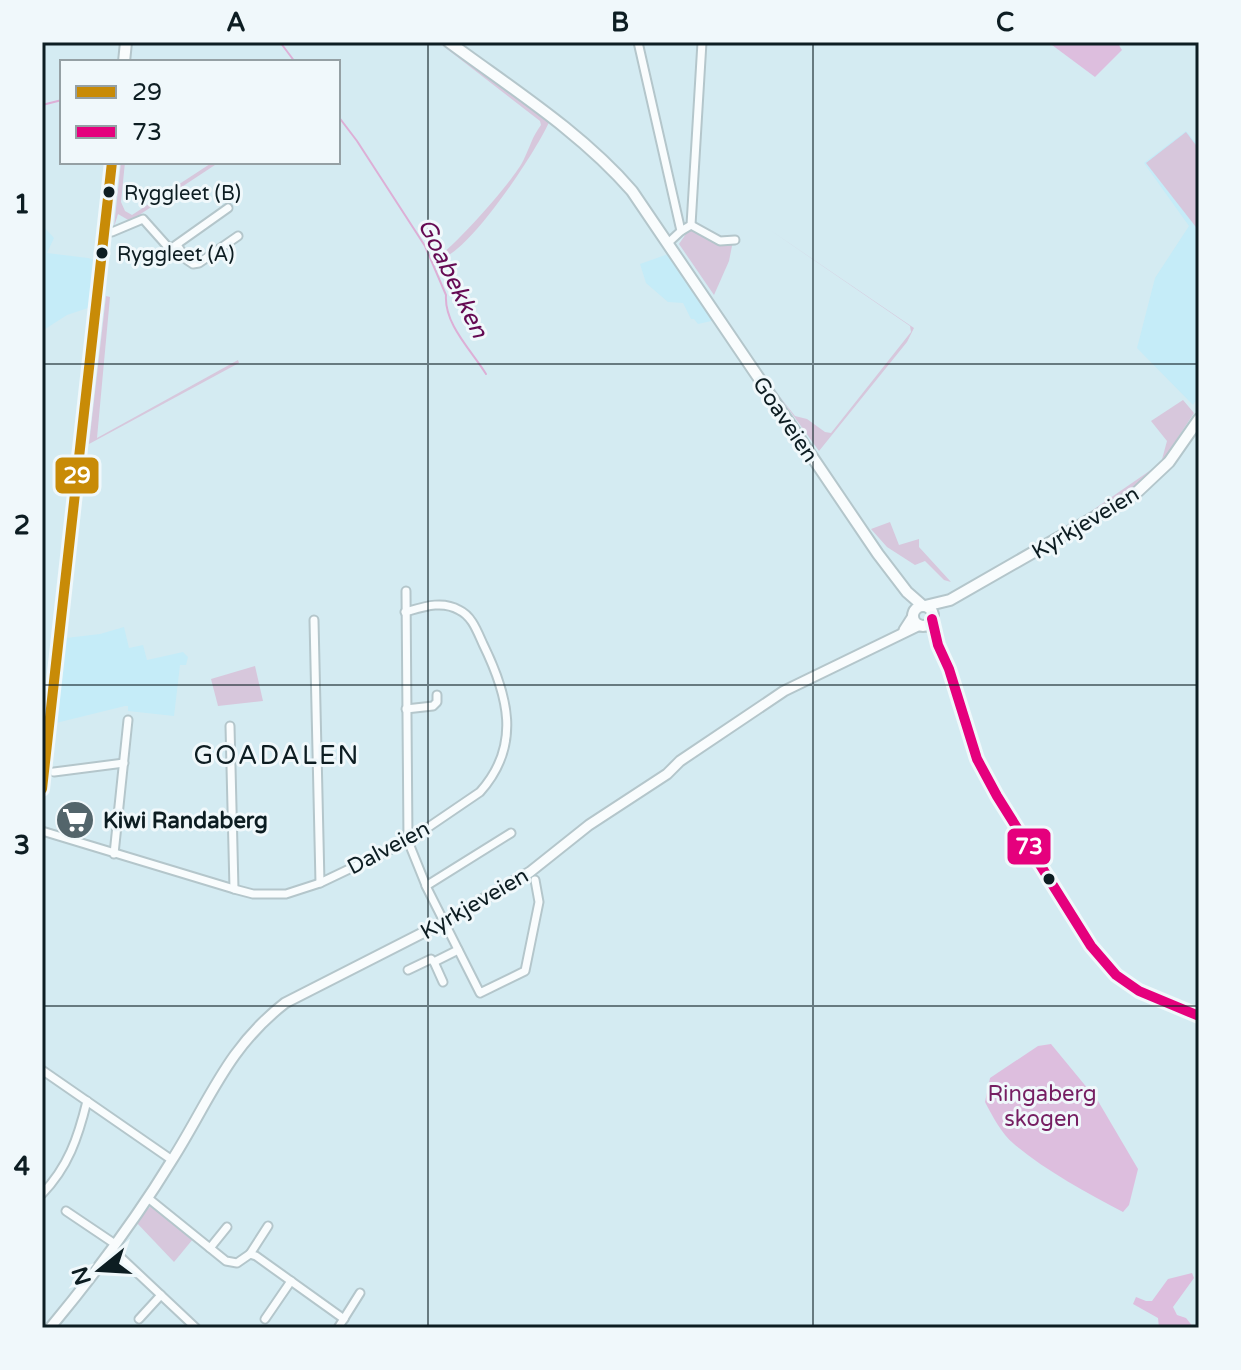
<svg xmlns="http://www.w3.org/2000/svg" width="1241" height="1370" font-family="'Varela Round',sans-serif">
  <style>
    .built { fill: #c5ecf8 }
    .green { fill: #d7c7dc }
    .forest { fill: #ddbede }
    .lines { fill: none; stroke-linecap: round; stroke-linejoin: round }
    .stream { stroke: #ddafd6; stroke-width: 2 }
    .minor-casing { stroke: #b4c6cb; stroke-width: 11 }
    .tertiary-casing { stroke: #b4c6cb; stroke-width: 13 }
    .secondary-casing { stroke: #b4c6cb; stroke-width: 14 }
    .minor { stroke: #f9fcfd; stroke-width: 7 }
    .tertiary { stroke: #f9fcfd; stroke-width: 9 }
    .secondary { stroke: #f9fcfd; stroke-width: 10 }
    .bus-1-casing { stroke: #f0f8fb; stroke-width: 16 }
    .bus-2-casing { stroke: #f0f8fb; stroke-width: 16 }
    .bus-1 { stroke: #c88b07; stroke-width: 10 }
    .bus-2 { stroke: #e5007d; stroke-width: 10 }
    .grid { fill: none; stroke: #0d1d22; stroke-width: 2; stroke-opacity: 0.55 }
    .bus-dot { fill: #0d1d22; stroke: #f0f8fb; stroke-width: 3 }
    .labels { text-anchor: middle; stroke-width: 6; stroke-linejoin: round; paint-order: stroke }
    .bus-label { font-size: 20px; fill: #0d1d22; stroke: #f0f8fb; text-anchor: start }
    .street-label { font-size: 22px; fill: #0d1d22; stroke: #f0f8fb }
    .poi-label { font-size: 22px; font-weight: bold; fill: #0d1d22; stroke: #f0f8fb; text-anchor: start }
    .park-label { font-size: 22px; fill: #761e62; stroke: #f0f8fb }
    .water-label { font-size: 24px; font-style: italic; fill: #650a53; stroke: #f0f8fb }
    .quarter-label { font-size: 26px; letter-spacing: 2px; fill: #0d1d22; stroke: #f0f8fb }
    .line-badge { stroke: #f0f8fb; stroke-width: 3 }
    .badge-label { font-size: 22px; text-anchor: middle; font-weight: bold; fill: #fff }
    .neatline { fill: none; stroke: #0d1d22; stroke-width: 3 }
    .grid-label { font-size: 26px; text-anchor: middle; font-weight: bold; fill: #0d1d22 }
  </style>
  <rect width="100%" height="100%" fill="#d4ebf2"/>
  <!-- built -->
  <g class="built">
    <path d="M1186,131L1199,146V395L1193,405L1137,348L1155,278L1189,226L1144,163Z"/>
    <path d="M42,225L54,238L47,253L88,258L95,260L97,265L91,307L67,315L42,331Z"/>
    <path d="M671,253L716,320L698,324L694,319H691L683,303L668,302L646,283L640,264Z"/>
    <path d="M124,627L129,648L143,645L147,660L183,652L188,657L186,665H180L174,716L128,711V706H125L56,723L66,638L100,634Z"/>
  </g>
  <!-- green -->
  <g class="green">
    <path d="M438,42H443L549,122C536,152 471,250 441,259L439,256C456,245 516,178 524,159C530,147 532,137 541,125L540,121Z"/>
    <path d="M1186,132L1199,149V231L1146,163Z"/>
    <path d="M121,162H125L121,202L125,211L132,215L213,162L218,163L130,221L118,214L114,227Z"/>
    <path d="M690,228L733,241L729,261L714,295L679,244Z"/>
    <path d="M770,230L914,328L907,342L819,451L777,393L795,416L807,419L825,432L831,433L911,332L910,326Z"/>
    <path d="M106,296L110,297L97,438L238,360L239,363L89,444Z"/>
    <path d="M1183,400L1194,413L1175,442L1168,459L1139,487L1087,519L1084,516L1087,514L1161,463L1167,441L1151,421Z"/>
    <path d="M890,522L899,545L919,539V547L951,582L944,580L925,561L915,565L887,547L871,529Z"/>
    <path d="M255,666L263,701L218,706L211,679Z"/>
    <path d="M152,1205L193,1239L174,1262L135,1221Z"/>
  </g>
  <!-- forest -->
  <g class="forest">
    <path d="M1048,42H1117L1122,50L1095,77Z"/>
    <path d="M1051,1044L1098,1101L1138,1169L1129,1205L1123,1212C1086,1192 1046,1171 1014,1144C1001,1133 993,1117 985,1102L990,1078L1038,1046Z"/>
    <path d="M1192,1273L1194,1278L1173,1307L1177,1315L1186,1318L1194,1328H1159L1158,1318L1133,1304L1136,1297L1146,1301H1152L1168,1279Z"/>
  </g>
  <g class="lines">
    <!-- stream -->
    <g class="stream">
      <path d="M280,42L295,62"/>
      <path d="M42,105L62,100"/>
      <path d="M338,116L357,141L425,246L446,295C444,324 471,350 486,374"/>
    </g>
    <!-- minor casing -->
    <g class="minor-casing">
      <g id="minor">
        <path d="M638,42L681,231L668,243"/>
        <path d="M691,225L720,241L735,240"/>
        <path d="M104,231L112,232L143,219L168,247H173L228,208"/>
        <path d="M681,231L691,225L702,42"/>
        <path d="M177,245L187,260L193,264L199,263L238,236"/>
        <path d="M406,591L408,841L427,888L480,993L525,971L539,902L535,880"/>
        <path d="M314,620L320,883"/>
        <path d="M406,709L433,706L437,702V695"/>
        <path d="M230,726L234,889"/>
        <path d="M54,772L124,763"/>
        <path d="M42,831L234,889L253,894H286L320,883L408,841L480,792C522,745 508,695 483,644C477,631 472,616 459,610C442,600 423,607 405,612"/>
        <path d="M114,854L128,720"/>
        <path d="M426,886L511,833"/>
        <path d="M434,962L443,982"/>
        <path d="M408,970L431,959L434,962L458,950"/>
        <path d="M42,1070L172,1160"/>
        <path d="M42,1194C68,1167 78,1138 87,1101"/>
        <path d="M148,1198L226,1261L237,1263L250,1254L256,1256L344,1319"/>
        <path d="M66,1211L115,1244"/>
        <path d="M210,1248L227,1227"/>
        <path d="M112,1249L196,1328"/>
        <path d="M250,1254L268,1226"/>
        <path d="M139,1319L161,1295"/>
        <path d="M265,1319L291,1281"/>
        <path d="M338,1328L360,1293"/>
      </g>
    </g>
    <!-- tertiary casing -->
    <g class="tertiary-casing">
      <g id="tertiary">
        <path d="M904,630L913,616"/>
        <path d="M50,1328C94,1275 136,1219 172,1160C210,1100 227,1048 285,1003L444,922L530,872L589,825L667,774L680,761L784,691L920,625"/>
      </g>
    </g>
    <!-- secondary casing -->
    <g class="secondary-casing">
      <g id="secondary">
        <path d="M449,42C511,88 581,132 632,191L878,554L907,592L923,606"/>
        <path d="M124,62L126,42"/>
        <path d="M925,606L950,600L1135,494L1169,462L1199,419"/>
        <circle cx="923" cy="616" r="10"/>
        <path d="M932,619L938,645L949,669L977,759L997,796L1091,946L1116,975L1139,991L1199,1016"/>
        <path d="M42,789L112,162"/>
      </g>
    </g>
    <!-- minor -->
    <use href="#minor" class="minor"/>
    <!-- tertiary -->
    <use href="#tertiary" class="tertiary"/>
    <!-- secondary -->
    <use href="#secondary" class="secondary"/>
    <!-- bus-1 casing -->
    <g class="bus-1-casing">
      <path id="bus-1" d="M42,789L112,162"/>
    </g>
    <!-- bus-2 casing -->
    <g class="bus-2-casing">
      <path id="bus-2" d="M932,619L938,645L949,669L977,759L997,796L1091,946L1116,975L1139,991L1199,1016"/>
    </g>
    <!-- bus-1 -->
    <use href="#bus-1" class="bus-1"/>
    <!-- bus-2 -->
    <use href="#bus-2" class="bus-2"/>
  </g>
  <!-- grid -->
  <path class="grid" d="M428,42V1328M813,42V1328M42,364H1199M42,685H1199M42,1006H1199"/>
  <!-- icons -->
  <defs>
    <g id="supermarket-disc" transform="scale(2)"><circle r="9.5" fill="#53656b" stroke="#f0f8fb"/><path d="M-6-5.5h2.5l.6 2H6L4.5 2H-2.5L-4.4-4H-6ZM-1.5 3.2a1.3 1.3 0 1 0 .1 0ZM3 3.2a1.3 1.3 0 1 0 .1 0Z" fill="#fff"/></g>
  </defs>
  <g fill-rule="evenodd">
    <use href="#supermarket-disc" x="75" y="820"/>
  </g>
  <!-- markers -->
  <g class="bus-dot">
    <circle cx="109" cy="192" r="7"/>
    <circle cx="102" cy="253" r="7"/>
    <circle cx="1049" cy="879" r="7"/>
  </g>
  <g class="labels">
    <!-- bus labels -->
    <g class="bus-label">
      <text x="124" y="200">Ryggleet (B)</text>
      <text x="117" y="261">Ryggleet (A)</text>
    </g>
    <!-- street labels -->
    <g class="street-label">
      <text transform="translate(786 419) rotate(56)" y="8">Goaveien</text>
      <text transform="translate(1085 522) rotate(-31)" y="8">Kyrkjeveien</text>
      <text transform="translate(388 847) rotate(-28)" y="8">Dalveien</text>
      <text transform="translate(474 903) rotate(-30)" y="8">Kyrkjeveien</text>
    </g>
    <!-- poi labels -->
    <g class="poi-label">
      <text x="103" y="828">Kiwi Randaberg</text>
    </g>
    <!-- park labels -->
    <g class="park-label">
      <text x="1042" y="1101">Ringaberg<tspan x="1042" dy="25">skogen</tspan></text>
    </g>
    <!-- water labels -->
    <g class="water-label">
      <text transform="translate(453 278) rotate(64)" y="8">Goabekken</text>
    </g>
    <!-- quarter labels -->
    <g class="quarter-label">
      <text x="277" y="764">GOADALEN</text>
    </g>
  </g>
  <g class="line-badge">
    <rect x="54" y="456" width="46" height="39" rx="8" fill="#c88b07"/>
    <rect x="1006" y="827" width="46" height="39" rx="8" fill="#e5007d"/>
  </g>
  <g class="badge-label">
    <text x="77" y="483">29</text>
    <text x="1029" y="854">73</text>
  </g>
  <!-- border -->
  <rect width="1241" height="1370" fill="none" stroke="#f0f8fb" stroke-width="88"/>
  <!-- legend -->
  <rect x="60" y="60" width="280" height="104" fill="#f0f8fb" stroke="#95a0a4" stroke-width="2"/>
  <rect x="76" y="86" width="40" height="12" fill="#c88b07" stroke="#95a0a4" stroke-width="2"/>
  <text x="132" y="100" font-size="24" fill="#0d1d22">29</text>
  <rect x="76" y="126" width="40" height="12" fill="#e5007d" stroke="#95a0a4" stroke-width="2"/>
  <text x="132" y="140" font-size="24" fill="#0d1d22">73</text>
  <!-- north arrow -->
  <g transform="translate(100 1270) rotate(252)" stroke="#f0f8fb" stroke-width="6" paint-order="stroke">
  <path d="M0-6L14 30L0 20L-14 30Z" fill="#0d1d22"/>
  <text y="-12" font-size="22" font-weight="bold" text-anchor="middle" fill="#0d1d22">N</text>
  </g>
  <rect x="44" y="44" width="1153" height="1282" class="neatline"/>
  <g class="grid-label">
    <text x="236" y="31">A</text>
    <text x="620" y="31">B</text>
    <text x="1005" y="31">C</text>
    <text x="22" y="213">1</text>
    <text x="22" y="534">2</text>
    <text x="22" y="854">3</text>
    <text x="22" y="1175">4</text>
  </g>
</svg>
